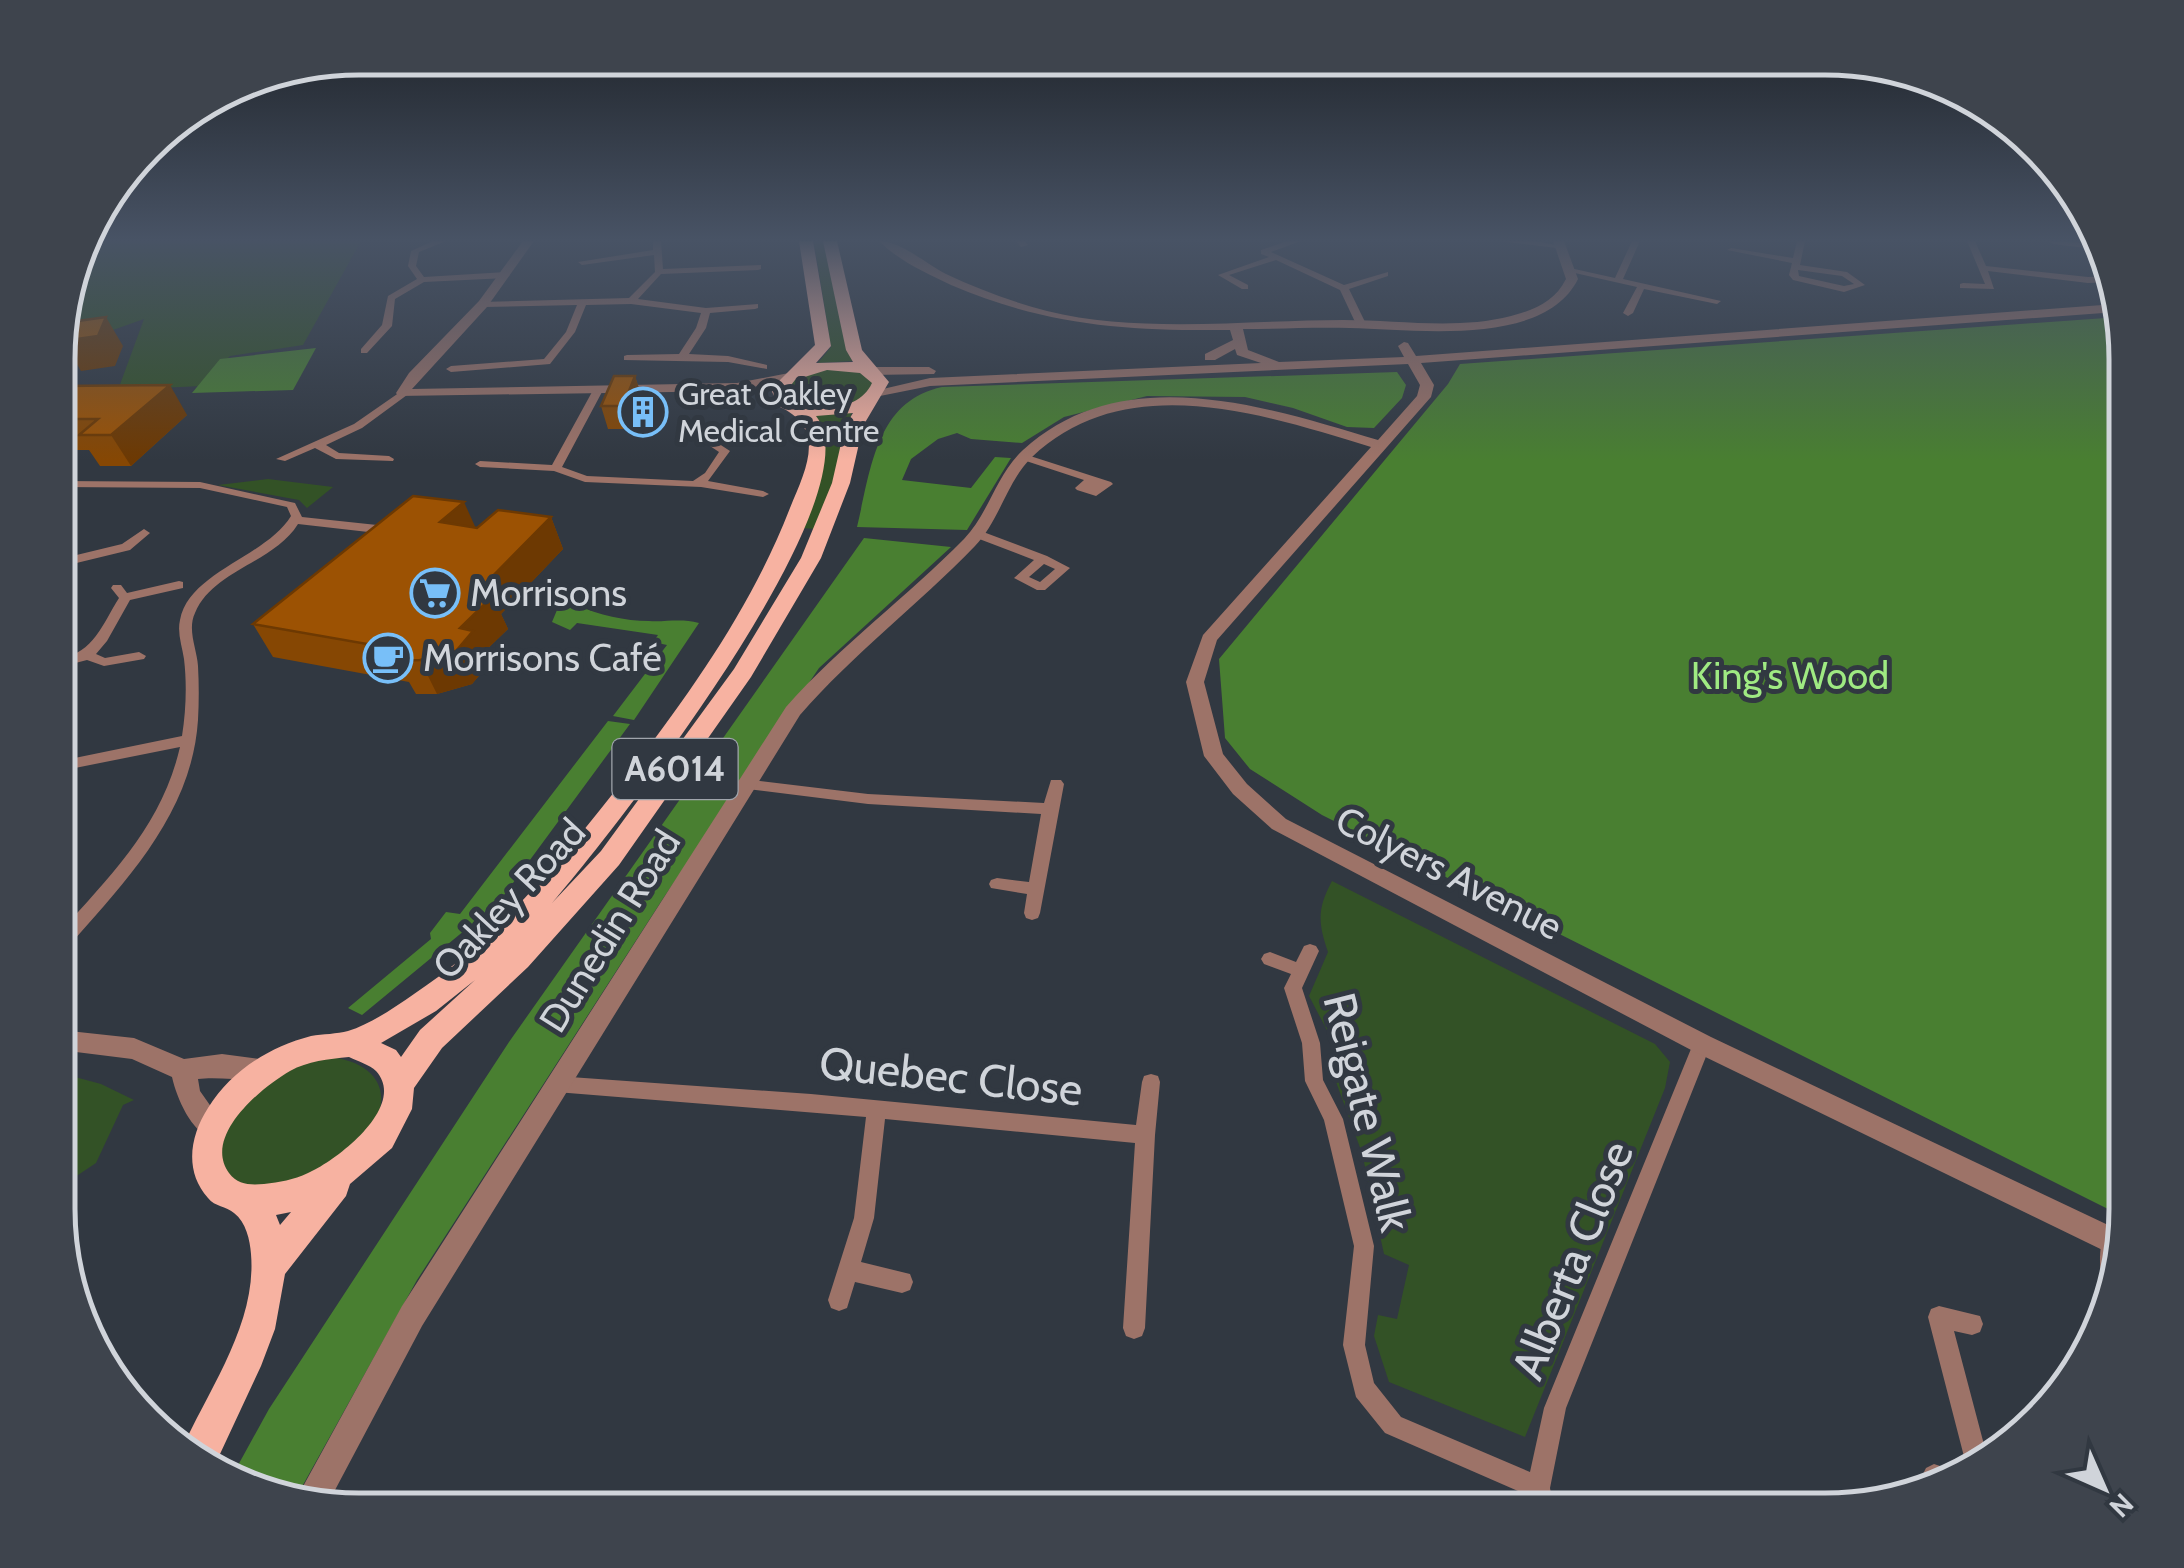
<svg xmlns="http://www.w3.org/2000/svg" width="2184" height="1568" font-family="Cabin,sans-serif">
  <style>
    .green { fill: #335226 }
    .forest { fill: #497f31 }
    .lines { fill: none; stroke-linecap: round; stroke-linejoin: round }
    .minor { fill: #9d7368; fill-rule: evenodd }
    .tertiary { fill: #9d7368; fill-rule: evenodd }
    .primary { fill: #f7b2a1; fill-rule: evenodd }
    .wall { fill: #864703 }
    .shaded-wall { fill: #6d3902 }
    .building { fill: #9c5203; stroke: #6d3902; stroke-width: 2.5 }
    .labels { text-anchor: middle; stroke-width: 10; stroke-linejoin: round; paint-order: stroke }
    .far-poi-label { font-size: 32px; fill: #d0d4da; stroke: #313841; text-anchor: start }
    .shield { fill: #313841; stroke: #a0a5ac; stroke-width: 2.5 }
    .shield-label { font-size: 35px; font-weight: bold; fill: #d0d4da }
    .poi-label { font-size: 38px; fill: #d0d4da; stroke: #313841; text-anchor: start }
    .park-label { font-size: 38px; fill: #9fea82; stroke: #313841 }
    .street-label { font-size: 38px; fill: #d0d4da; stroke: #313841 }
    .near-street-label { font-size: 45px; fill: #d0d4da; stroke: #313841 }
    .rim { fill: none; stroke: #d0d4da; stroke-width: 5 }
  </style>
  <rect width="100%" height="100%" fill="#313841"/>
  <!-- green -->
  <g class="green">
    <path d="M86,241H361L303,345L230,356L201,386L118,390L144,319L79,342L60,359V319Z"/>
    <path d="M814,241H825L852,361L818,363L831,347Z"/>
    <path d="M820,369L860,371L874,382L868,396C844,407 811,417 788,397L786,391L795,378Z"/>
    <path d="M852,411L837,474L816,529L802,528L825,438L814,415Z"/>
    <path d="M268,479L333,487L307,508L299,500L218,485Z"/>
    <path d="M1332,881L1655,1044L1670,1062L1665,1088L1525,1437L1389,1382L1374,1336L1378,1315L1397,1319L1409,1265L1384,1254L1362,1153L1335,1079L1330,1036L1309,996L1328,952C1318,923 1317,909 1332,881Z"/>
    <path d="M328,1057C380,1061 399,1099 362,1140C352,1152 331,1160 317,1169C307,1174 295,1186 284,1187C203,1198 210,1137 253,1092C271,1074 304,1062 328,1057Z"/>
    <path d="M60,1073L101,1084L134,1100L123,1105L96,1163L60,1187Z"/>
  </g>
  <!-- forest -->
  <g class="forest">
    <path d="M2120,317L2126,339V1218L1322,815L1250,769L1225,738L1219,659L1448,384L1460,364Z"/>
    <path d="M316,348L293,390L192,393L220,359Z"/>
    <path d="M1397,372L1406,385L1402,398L1374,428L1347,427L1293,408L1245,397L1147,396L1064,417L1022,443L971,439L957,433L938,439L911,459L902,480L971,488L995,457L1011,458L967,530L857,527C871,469 876,401 942,387Z"/>
    <path d="M864,538L951,547L819,668L664,897L417,1280L294,1501L261,1494L231,1478L269,1409L509,1042Z"/>
    <path d="M576,605C599,615 625,621 649,621C667,622 681,618 699,623L634,720L613,716L667,645L653,642L658,635L577,623L570,630L552,622L557,610Z"/>
    <path d="M608,721L630,724L499,902L362,1015L348,1008L431,939L430,933L446,912L460,914Z"/>
  </g>
  <g class="lines">
    <!-- minor -->
    <g class="minor">
      <path d="M433,241H446L419,252L416,266L424,277L506,272L510,275L506,278L424,282L395,299L392,326L367,353H361V349L382,325L388,296L417,279L408,266L411,251Z"/>
      <path d="M653,241H661L663,269L761,265V269L758,270L661,274L638,299L706,308L758,304V308L755,309L710,313L706,328L689,354L728,356L767,365V369L728,362L624,360V356L627,355L679,354L696,328L701,313L631,304L586,305L575,332L550,364L451,372L446,369L451,366L544,359L566,332L577,305L483,307L480,306V302L629,298L655,272L654,255L582,265L578,262L653,250Z"/>
      <path d="M1016,241H1025L1028,245L1021,247Z"/>
      <path d="M1287,241H1301L1271,252L1344,285L1388,272V276L1349,289L1366,324L1364,326L1356,324L1340,290L1276,260L1229,275L1248,285V289H1242L1218,275L1269,257L1261,254V250Z"/>
      <path d="M1499,241H1535L1561,246L1557,248Z"/>
      <path d="M1632,241H1640L1623,279L1721,301L1717,304L1644,289L1633,313L1628,316L1623,313L1637,287L1566,271L1570,268L1615,278Z"/>
      <path d="M1797,241H1805L1800,265L1847,272L1865,285L1844,292L1793,280L1789,275L1792,263L1727,250L1731,248L1793,258ZM1798,270L1842,276L1854,284L1844,286L1799,276Z"/>
      <path d="M1967,241H1975L1986,266L2088,277L2109,276L2110,282L2088,283L1988,271L1994,289L1960,288V284L1963,283L1985,284Z"/>
      <path d="M597,389L602,392L562,467L587,476L693,481L705,473L719,452L686,430V426L690,425L730,451L708,481L763,491L769,494L763,497L701,487L585,482L554,471L480,467L475,464L480,461L552,465L592,392Z"/>
      <path d="M403,390L408,393L407,395L362,428L326,445L339,453L389,456L394,459L393,461L336,459L315,448L285,461L276,459L354,424Z"/>
      <path d="M1024,454L1111,482L1113,484L1096,496L1077,490L1075,488L1084,480L1020,459V455Z"/>
      <path d="M60,481L200,482L295,503L302,517L377,525L383,529L377,533L298,524C274,563 213,570 195,613C187,630 197,649 198,666C199,684 199,702 198,720C192,814 125,882 66,949L60,951V932C112,874 162,825 180,747L60,771V761L182,736C186,711 187,684 184,659C182,646 177,633 180,620C189,572 266,557 291,516L287,507L200,488L60,487Z"/>
      <path d="M144,529L150,533L130,550L60,567V559L122,544Z"/>
      <path d="M978,530L1047,556L1070,568L1045,590H1037L1014,578L1034,560L974,537V531ZM1044,564L1055,569L1040,582L1029,577Z"/>
      <path d="M179,581L183,582V588L130,600L107,641L96,654L105,658L139,652L146,656L144,659L104,666L87,660L60,667V659C94,652 102,625 119,598L111,588L113,585H121L127,593Z"/>
      <path d="M744,779L868,794L1044,803L1051,780H1061L1064,784L1040,913L1038,918L1032,920L1026,918L1024,913L1027,894L991,888L989,884L991,880L997,878L1029,882L1041,814L868,804L739,788L736,784L739,780Z"/>
      <path d="M1310,944L1316,946L1319,951L1302,988L1320,1043L1323,1080L1343,1119L1374,1246L1365,1345L1374,1383L1401,1417L1530,1472L1544,1408L1693,1044L1696,1038L1702,1036L1708,1038L1711,1044L1566,1408L1550,1488L1554,1510H1530L1527,1495L1385,1433L1356,1397L1343,1345L1354,1246L1324,1120L1305,1081L1302,1043L1284,988L1291,974L1264,964L1261,959L1264,954L1270,952L1296,962L1304,946Z"/>
      <path d="M1151,1074L1158,1076L1160,1082L1155,1135L1145,1328L1142,1336L1134,1339L1126,1336L1123,1328L1135,1143L885,1119L874,1218L861,1262L910,1274L913,1282L910,1290L902,1293L855,1282L847,1308L839,1311L831,1308L828,1300L854,1218L866,1117L556,1092L549,1090L547,1084L549,1078L556,1076L811,1094L1136,1125L1142,1082L1144,1076Z"/>
      <path d="M2111,1232L2118,1235L2122,1247L2111,1293L2105,1291C2099,1276 2098,1249 2104,1235Z"/>
      <path d="M1939,1306L1980,1316L1983,1324L1980,1332L1972,1335L1954,1331L1987,1456L1968,1472L1928,1317L1931,1309Z"/>
      <path d="M1934,1464L1961,1473L1963,1476L1930,1486L1926,1484L1922,1476L1926,1468Z"/>
    </g>
    <!-- tertiary -->
    <g class="tertiary">
      <path d="M523,241H534L487,307L412,389L737,383L789,373L796,377L737,391L398,396L396,393L409,373L479,301Z"/>
      <path d="M879,241C901,241 926,264 946,274C978,289 1012,302 1047,311C1139,334 1250,320 1343,320C1399,320 1457,330 1511,316C1535,310 1555,301 1566,279L1553,241H1564L1578,279C1544,348 1414,329 1350,328C1314,327 1278,329 1243,329L1248,350L1279,362L1404,357L1398,346L1404,342L1408,343L1416,356L2116,304L2117,312L1421,363L1434,385L1431,397L1217,640L1204,682L1223,754L1247,784L1286,819L1711,1037L2125,1233L2119,1258L1693,1051L1272,829L1233,794L1204,756L1186,682L1203,635L1371,447C1263,414 1126,368 1032,457C1007,481 1000,520 975,546C918,605 853,654 800,715L422,1326L326,1507L295,1501L402,1306L786,707C841,645 907,597 964,539C989,513 996,475 1023,450C1122,359 1265,406 1378,440L1417,396L1420,385L1408,364L930,386L870,398V392L930,378L1261,363L1237,355L1235,349L1215,360H1205V354L1233,340L1230,330C1128,331 1047,326 951,285C926,273 899,261 879,241Z"/>
      <path d="M2048,241L2100,244L2102,250L2053,244Z"/>
      <path d="M929,367L936,371L934,374L871,375L864,371L871,367Z"/>
      <path d="M60,1030L134,1038L184,1059L222,1054L275,1061L278,1069L275,1077C258,1083 220,1076 198,1079L200,1091L226,1128L222,1136L213,1140C191,1131 177,1099 172,1077L132,1059L60,1050Z"/>
    </g>
    <!-- primary -->
    <path class="primary" d="M799,241H813L831,346L816,363L853,362L846,350L823,241H837L862,350L889,382L863,426L850,483L821,558L751,677L619,865L528,967L442,1048L414,1088L412,1109L392,1148L350,1184L346,1196L285,1274L275,1329L261,1366L213,1469L181,1451C208,1390 257,1324 251,1254C250,1240 246,1222 234,1213C226,1206 215,1207 208,1198C184,1171 190,1136 208,1108C231,1071 269,1047 311,1036C323,1034 337,1034 348,1031C371,1024 395,1007 414,994C492,943 554,868 611,796C681,706 749,614 790,508C806,469 828,428 778,406L771,389L815,345ZM827,370L860,373L872,383C858,413 817,410 791,399L788,389L795,380ZM853,413L845,426L832,483L801,558L734,669L601,851L552,903C610,836 879,495 816,416ZM475,980L420,1030L401,1057L396,1050L381,1043L436,1011ZM349,1057C357,1061 370,1065 376,1071C408,1106 336,1161 308,1173C293,1180 280,1182 264,1184C250,1185 238,1185 229,1173C202,1136 262,1087 290,1071C308,1061 328,1059 349,1057ZM291,1212L280,1225L276,1215Z"/>
  </g>
  <!-- wall -->
  <g class="wall">
    <path d="M635,376L642,398L630,429H608L601,406Z"/>
    <path d="M60,386L187,415L131,466H100L89,450H60Z"/>
    <path d="M551,517L563,549L501,614L508,629L483,653L488,665L472,684L437,694H416L409,682L273,657L253,624L475,528Z"/>
  </g>
  <!-- shaded-wall -->
  <g class="shaded-wall">
    <path d="M106,317L123,346L115,366L81,371L63,341Z"/>
    <path d="M635,376L642,398L630,429L623,406Z"/>
    <path d="M170,385L187,415L131,466L111,435Z"/>
    <path d="M464,502L478,533L440,522Z"/>
    <path d="M551,517L563,549L501,614L508,629L483,653L488,665L472,684L437,694L420,660L475,594Z"/>
  </g>
  <!-- building -->
  <g class="building">
    <path d="M106,317L98,336L63,341L71,322Z"/>
    <path d="M614,376H635L623,406H601Z"/>
    <path d="M170,385L111,435H79L98,419H60V386Z"/>
    <path d="M413,496L464,502L440,522L477,528L498,510L551,517L475,594L493,596L460,628L473,631L456,651L420,660L398,661L396,649L253,624Z"/>
  </g>
  <!-- sky -->
  <linearGradient id="sky" x2="0" y2="1"><stop stop-color="#1b1f24"/><stop offset="0.52" stop-color="#485365"/><stop offset="1" stop-color="#485365" stop-opacity="0"/></linearGradient>
  <rect width="2184" height="461" fill="url(#sky)"/>
  <!-- icons -->
  <defs>
    <g id="building-ring" transform="scale(2.5)"><circle r="9.5" fill="#313841" stroke="#78bff8" stroke-width="1.5"/><path d="M-4-6H4V6H1V3H-1V6H-4ZM-2.5-4.3h1.7v1.8h-1.7ZM.8-4.3h1.7v1.8H.8ZM-2.5-1h1.7V.8h-1.7ZM.8-1h1.7V.8H.8Z" fill="#78bff8"/></g>
    <g id="supermarket-ring" transform="scale(2.5)"><circle r="9.5" fill="#313841" stroke="#78bff8" stroke-width="1.5"/><path d="M-6-5.5h2.5l.6 2H6L4.5 2H-2.5L-4.4-4H-6ZM-1.5 3.2a1.3 1.3 0 1 0 .1 0ZM3 3.2a1.3 1.3 0 1 0 .1 0Z" fill="#78bff8"/></g>
    <g id="cafe-ring" transform="scale(2.5)"><circle r="9.5" fill="#313841" stroke="#78bff8" stroke-width="1.5"/><path d="M-5.5-4.5H6V0H3Q3 3.5 0 3.5H-2.5Q-5.5 3.5-5.5 0ZM3-3.2v2h1.7v-2ZM-6 4.5H4V6H-6Z" fill="#78bff8"/></g>
  </defs>
  <g fill-rule="evenodd">
    <use href="#building-ring" x="643" y="412"/>
    <use href="#supermarket-ring" x="435" y="593"/>
    <use href="#cafe-ring" x="388" y="658"/>
  </g>
  <g class="labels">
    <!-- far-poi labels -->
    <g class="far-poi-label">
      <text x="678" y="405">Great Oakley<tspan x="678" dy="37">Medical Centre</tspan></text>
    </g>
    <!-- shield labels -->
    <rect class="shield" x="612.5" y="739" width="125" height="60" rx="8"/>
    <g class="shield-label">
      <text x="675" y="781">A6014</text>
    </g>
    <!-- poi labels -->
    <g class="poi-label">
      <text x="470" y="606">Morrisons</text>
      <text x="423" y="671">Morrisons Café</text>
    </g>
    <!-- park labels -->
    <g class="park-label">
      <text x="1790" y="689">King's Wood</text>
    </g>
    <!-- street labels -->
    <g class="street-label">
      <text transform="translate(1449 873) rotate(27)" y="13">Colyers Avenue</text>
      <text transform="translate(509 899) rotate(-47)" y="13">Oakley Road</text>
      <text transform="translate(610 931) rotate(-58)" y="13">Dunedin Road</text>
    </g>
    <!-- near-street labels -->
    <g class="near-street-label">
      <text transform="translate(951 1076) rotate(6)" y="16">Quebec Close</text>
      <text transform="translate(1368 1112) rotate(76)" y="16">Reigate Walk</text>
      <text transform="translate(1572 1260) rotate(-68)" y="16">Alberta Close</text>
    </g>
  </g>
  <!-- crop -->
  <path d="M0 0H2184V1568H0ZM359 75H1825A284 284 0 0 1 2109 359V1209A284 284 0 0 1 1825 1493H359A284 284 0 0 1 75 1209V359A284 284 0 0 1 359 75Z" fill="#3e444d" fill-rule="evenodd"/>
  <path class="rim" d="M359 75H1825A284 284 0 0 1 2109 359V1209A284 284 0 0 1 1825 1493H359A284 284 0 0 1 75 1209V359A284 284 0 0 1 359 75Z"/>
  <!-- north arrow -->
  <g transform="translate(2104 1488) rotate(135)" stroke="#313841" stroke-width="8" paint-order="stroke">
  <path d="M0-8L18 38L0 25L-18 38Z" fill="#d0d4da"/>
  <text y="-15" font-size="28" font-weight="bold" text-anchor="middle" fill="#d0d4da">N</text>
  </g>
</svg>
